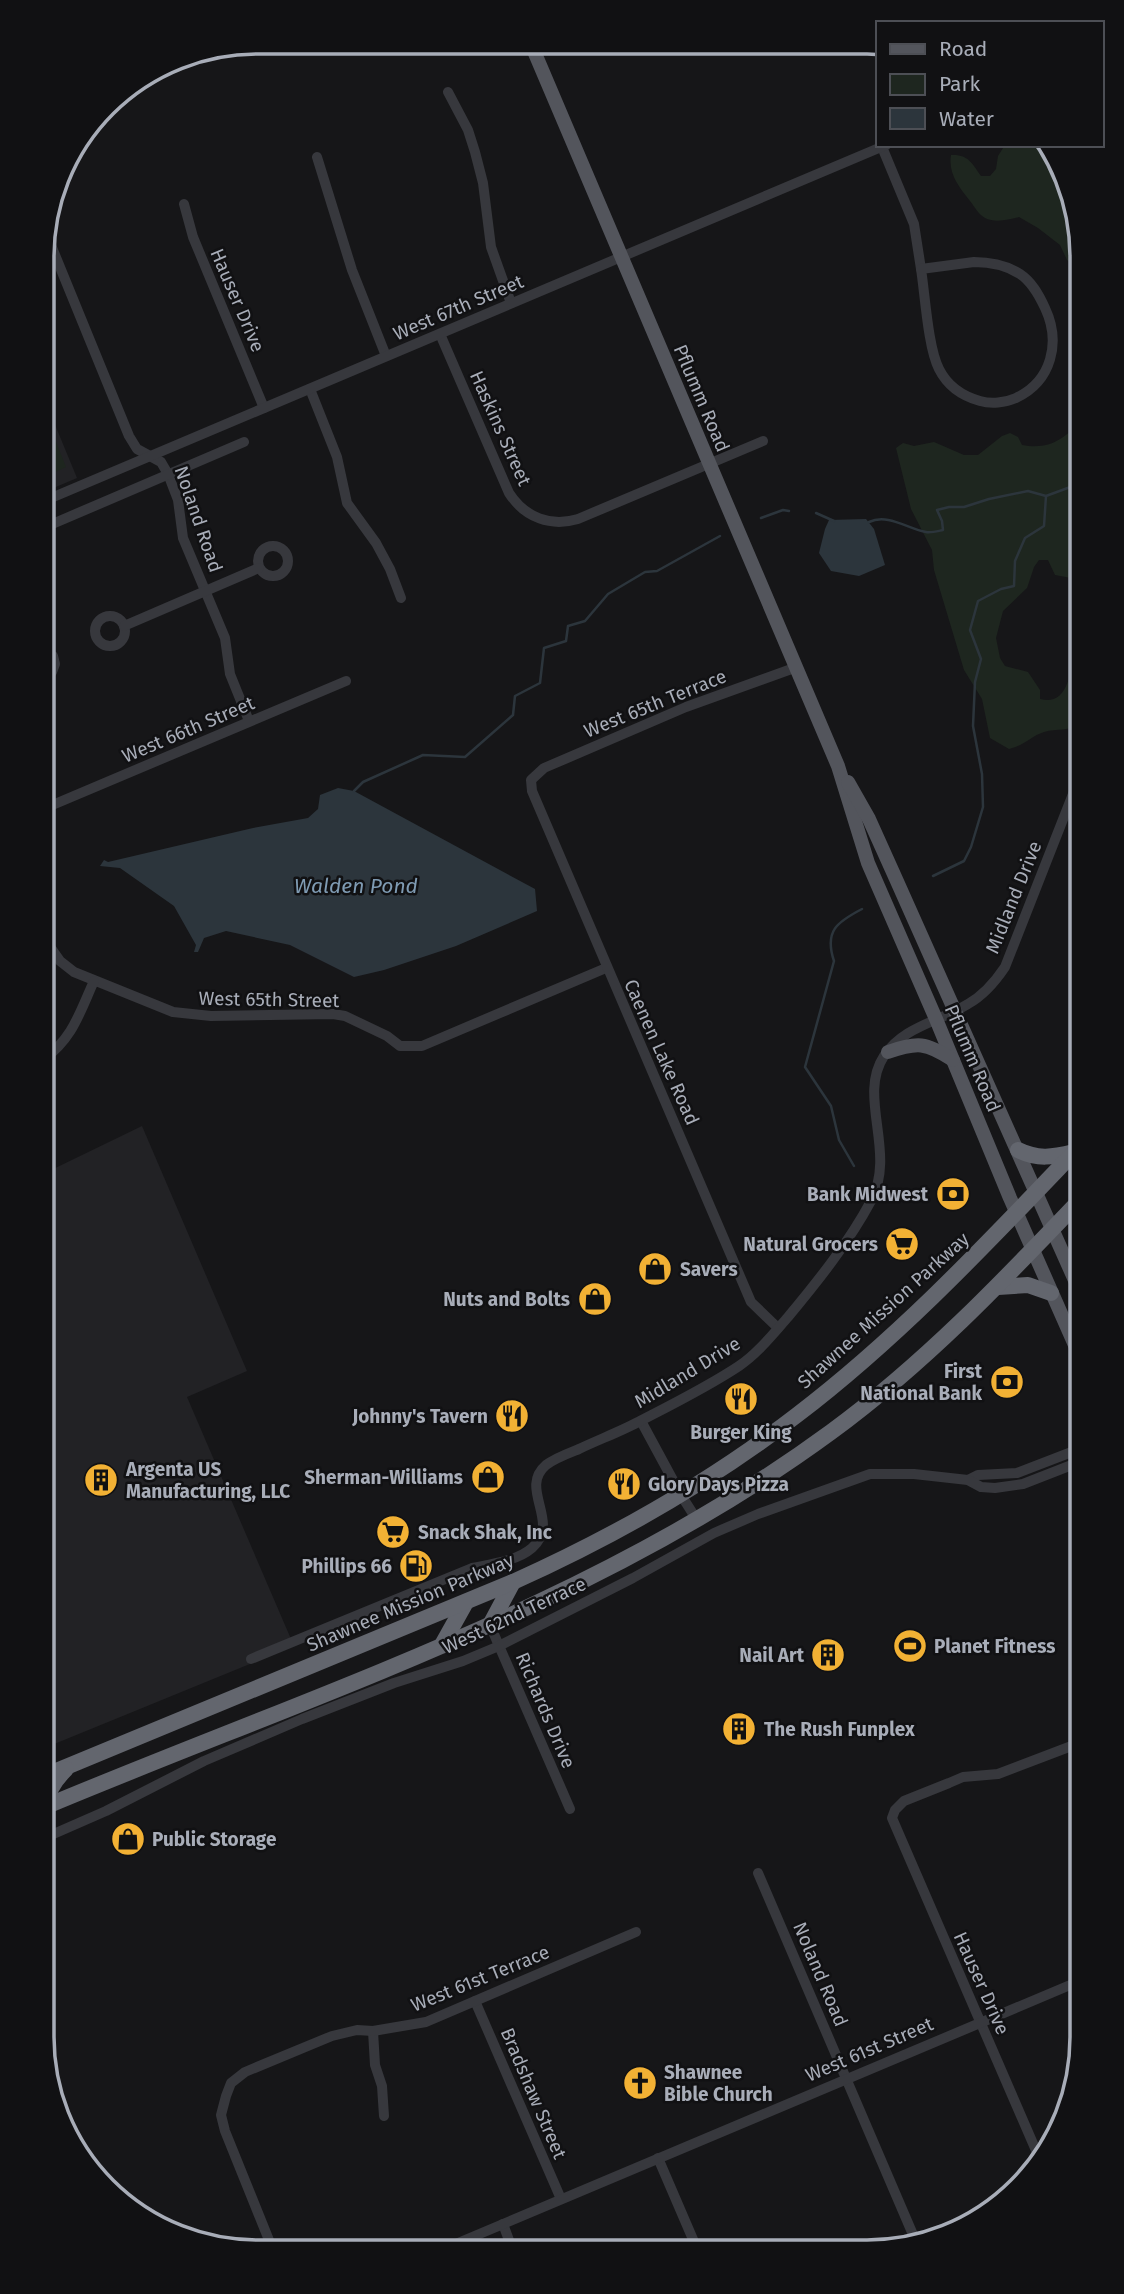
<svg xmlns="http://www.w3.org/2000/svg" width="1124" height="2294" font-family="'Fira Sans',sans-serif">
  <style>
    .built { fill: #222225 }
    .green { fill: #1e261f }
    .water { fill: #2c353c }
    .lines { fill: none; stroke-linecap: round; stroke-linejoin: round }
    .stream { stroke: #2c353c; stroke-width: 2.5 }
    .minor { stroke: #37383d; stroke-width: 10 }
    .major { stroke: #53555c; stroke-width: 14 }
    .highway { stroke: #63666e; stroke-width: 16 }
    .labels { text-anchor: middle; stroke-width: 5; stroke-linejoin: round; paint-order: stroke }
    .street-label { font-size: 19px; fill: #a8adb8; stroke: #111113 }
    .poi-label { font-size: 19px; font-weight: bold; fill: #a8adb8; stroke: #111113; text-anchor: end }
    .water-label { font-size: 21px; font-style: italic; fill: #7f9bb3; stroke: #111113 }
    .rim { fill: none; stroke: #a8adb8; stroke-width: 3.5 }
  </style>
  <rect width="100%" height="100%" fill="#161618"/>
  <!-- built -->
  <g class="built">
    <path d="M44,398L77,478L44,492Z"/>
    <path d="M142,1126L247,1371L187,1397L294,1646L42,1749L43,1174Z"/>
  </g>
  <!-- green -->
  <g class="green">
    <path d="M1005,145H1042L1071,189L1082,257V272L1067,260L1060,245L1038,228L1019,217C1008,220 995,223 985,218C978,214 975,207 970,201C959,187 948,174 951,155C968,154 972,163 981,176H990L996,169L998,156Z"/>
    <path d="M44,412L66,467L44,477Z"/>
    <path d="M1082,421V573L1071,578L1055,575L1048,560H1039L1034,567L1027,588L1003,611L996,638L1000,658L1005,666L1028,672L1040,690V699C1063,705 1067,684 1073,667L1082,664V723C1069,732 1057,728 1044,732C1031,736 1026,745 1009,749L990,738L982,699L964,670L934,570L932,550L911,509L896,448L903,443L914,446L934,442L964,455H978L1002,436L1010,433L1018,437L1022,445C1050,450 1063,439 1082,421Z"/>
  </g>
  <!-- water -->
  <g class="water">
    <path d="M866,519L874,529L885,565L859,576L831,571L819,553L825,529L829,520Z"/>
    <path d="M338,788L354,791L535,889L537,911L456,946L384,970L354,977L290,945L226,931L204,938L198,952H194L196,945L174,906L120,868L100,866L104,860L108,862L253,828L308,818L318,809L320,795Z"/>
  </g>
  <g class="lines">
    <!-- stream -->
    <g class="stream">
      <path d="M816,513L834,521"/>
      <path d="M761,518L783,510L789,511"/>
      <path d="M869,522C888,513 908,529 926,532C931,533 938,531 943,530L942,521L937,510L949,507H964L989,499L1028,491L1046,496L1073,486L1082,472"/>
      <path d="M354,791L363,782L423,755L465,757L513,715L515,696L540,683L544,648L566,641L568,626L585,621L608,594L645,572L657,571L720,536"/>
      <path d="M933,876L964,861L971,847L983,807L982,774L973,726L975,682L981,659L970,630L978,601L1001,589L1014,586L1015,561L1025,538L1044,526L1046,496"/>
      <path d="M854,1166L839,1140L831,1106L805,1067L834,961C824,931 837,922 862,909"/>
    </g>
    <!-- minor -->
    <g class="minor">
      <path d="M448,92L468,130L475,152L483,183L491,247L511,303"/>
      <path d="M882,147L914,224L921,269"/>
      <path d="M317,157L352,270L386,356"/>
      <path d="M184,204L193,237L264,408"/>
      <path d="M44,228L129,436L137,449L161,462L168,474L178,500L183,538L225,638L230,674L249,721"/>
      <path d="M974,262C991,262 1006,265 1020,274C1032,282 1039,295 1045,308C1061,342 1052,381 1016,398C1005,403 991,404 980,401C962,396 947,385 939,369C928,348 925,294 921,269Z"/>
      <path d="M440,334L509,493C525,518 551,527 578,519L763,441"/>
      <path d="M310,389L337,457L347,503L376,543L390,569L401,598"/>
      <path d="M44,501L886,145"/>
      <path d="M43,528L244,442"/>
      <circle cx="273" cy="561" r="15"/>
      <circle cx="110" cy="631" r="15"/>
      <path d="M124,626L259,568"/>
      <path d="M43,676L52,672L55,664L53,656L43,651"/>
      <path d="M43,809L346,681"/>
      <path d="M43,934L48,944L60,961L74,972L173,1012L211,1016L333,1014L345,1016L387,1036L400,1046H422L606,968"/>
      <path d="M43,1060C73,1038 79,1014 94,981"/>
      <path d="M778,1328L751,1302L532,791L531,780L544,768L686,707L797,667"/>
      <path d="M641,1421L681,1495L697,1520"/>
      <path d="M968,1480L978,1475L1017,1473L1082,1448"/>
      <path d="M490,1625L570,1809"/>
      <path d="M251,1659L472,1568C492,1564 517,1561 532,1548C562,1522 518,1489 546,1465C555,1458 569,1453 579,1449C600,1439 622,1431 642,1420C675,1403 709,1386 739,1366C758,1353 773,1334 788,1317C818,1281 849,1242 871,1201C897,1152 857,1097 884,1056C904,1026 939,1022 968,1004C984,995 995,982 1005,967L1082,771"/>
      <path d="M42,1839L106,1811L204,1761L302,1719L394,1683L463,1661L499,1646L633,1578L714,1533L758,1514L870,1474H914L968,1480L981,1487L995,1488L1023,1484L1082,1461"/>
      <path d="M758,1873L917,2244"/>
      <path d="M475,2001L561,2199"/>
      <path d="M373,2031L375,2065L382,2086L384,2116"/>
      <path d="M658,2158L698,2251"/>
      <path d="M1041,2162L892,1818L895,1810L904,1801L949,1783L963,1777L998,1774L1082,1742"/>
      <path d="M503,2224L513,2251"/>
      <path d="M273,2250L225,2131L221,2115L226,2096L231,2083L245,2072L332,2036L357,2030L373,2031L426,2022L636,1932"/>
      <path d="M439,2251L1082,1980"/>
    </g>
    <!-- major -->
    <g class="major">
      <path d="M531,44L838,766L868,863L936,1019L1010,1198L1082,1361"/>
      <path d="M848,782L869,819L896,879L1082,1296"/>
      <path d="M888,1052C917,1042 926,1042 953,1060"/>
    </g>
    <!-- highway -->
    <g class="highway">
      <path d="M1018,1150C1038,1160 1053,1157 1074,1152"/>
      <path d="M998,1287L1028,1285L1051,1293"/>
      <path d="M490,1625L513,1582"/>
      <path d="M442,1645L466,1602"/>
      <path d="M42,1777L513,1582C613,1537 710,1482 797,1415C902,1335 991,1239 1082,1144"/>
      <path d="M47,1806C46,1791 56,1779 66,1769"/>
      <path d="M42,1808C311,1695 594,1606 831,1432C924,1364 1003,1281 1082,1198"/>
    </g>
  </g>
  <!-- icons -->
  <defs>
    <g id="bank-disc" transform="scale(1.75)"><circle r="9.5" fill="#f2b134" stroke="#111113"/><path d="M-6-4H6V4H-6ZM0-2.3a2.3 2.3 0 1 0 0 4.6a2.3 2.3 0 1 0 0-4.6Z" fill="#111"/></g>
    <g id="supermarket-disc" transform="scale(1.75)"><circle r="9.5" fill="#f2b134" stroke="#111113"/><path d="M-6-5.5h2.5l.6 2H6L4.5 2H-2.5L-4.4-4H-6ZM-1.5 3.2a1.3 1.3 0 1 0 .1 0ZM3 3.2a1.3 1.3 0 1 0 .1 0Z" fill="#111"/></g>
    <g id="shop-disc" transform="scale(1.75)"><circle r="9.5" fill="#f2b134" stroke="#111113"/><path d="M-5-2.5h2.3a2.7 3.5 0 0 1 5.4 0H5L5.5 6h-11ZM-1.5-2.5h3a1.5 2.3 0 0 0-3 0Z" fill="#111"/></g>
    <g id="restaurant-disc" transform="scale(1.75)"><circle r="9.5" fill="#f2b134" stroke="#111113"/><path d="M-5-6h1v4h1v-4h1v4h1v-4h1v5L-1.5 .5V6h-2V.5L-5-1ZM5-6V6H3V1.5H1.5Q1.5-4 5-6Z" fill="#111"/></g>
    <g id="building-disc" transform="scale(1.75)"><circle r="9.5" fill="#f2b134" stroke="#111113"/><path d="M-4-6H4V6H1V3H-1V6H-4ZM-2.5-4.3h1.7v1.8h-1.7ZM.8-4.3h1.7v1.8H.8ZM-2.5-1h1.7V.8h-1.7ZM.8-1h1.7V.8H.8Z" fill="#111"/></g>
    <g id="fuel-disc" transform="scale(1.75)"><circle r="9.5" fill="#f2b134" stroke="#111113"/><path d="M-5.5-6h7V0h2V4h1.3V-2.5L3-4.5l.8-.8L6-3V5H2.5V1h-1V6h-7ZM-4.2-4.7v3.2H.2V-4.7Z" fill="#111"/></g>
    <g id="stadium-disc" transform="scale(1.75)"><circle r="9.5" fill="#f2b134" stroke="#111113"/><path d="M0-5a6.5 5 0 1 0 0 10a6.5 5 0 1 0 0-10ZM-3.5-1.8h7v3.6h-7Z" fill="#111"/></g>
    <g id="church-disc" transform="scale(1.75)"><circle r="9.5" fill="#f2b134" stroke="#111113"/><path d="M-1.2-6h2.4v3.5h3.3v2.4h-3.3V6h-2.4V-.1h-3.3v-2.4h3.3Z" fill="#111"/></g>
  </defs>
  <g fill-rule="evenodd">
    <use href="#bank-disc" x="953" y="1194"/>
    <use href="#supermarket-disc" x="902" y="1244"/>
    <use href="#shop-disc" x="655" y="1269"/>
    <use href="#shop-disc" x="595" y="1299"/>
    <use href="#bank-disc" x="1007" y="1382"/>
    <use href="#restaurant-disc" x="741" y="1399"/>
    <use href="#restaurant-disc" x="512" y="1416"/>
    <use href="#shop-disc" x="488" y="1477"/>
    <use href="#building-disc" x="101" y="1480"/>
    <use href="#restaurant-disc" x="624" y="1484"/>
    <use href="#supermarket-disc" x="393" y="1532"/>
    <use href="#fuel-disc" x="416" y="1566"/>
    <use href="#stadium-disc" x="910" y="1646"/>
    <use href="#building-disc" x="828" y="1655"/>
    <use href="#building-disc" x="739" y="1729"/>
    <use href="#shop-disc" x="128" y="1839"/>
    <use href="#church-disc" x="640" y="2083"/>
  </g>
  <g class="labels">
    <!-- street labels -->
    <g class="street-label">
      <text transform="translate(238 300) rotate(67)" y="7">Hauser Drive</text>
      <text transform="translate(458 307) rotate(-23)" y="7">West 67th Street</text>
      <text transform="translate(702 398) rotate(67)" y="7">Pflumm Road</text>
      <text transform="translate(501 428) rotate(66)" y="7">Haskins Street</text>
      <text transform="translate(199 519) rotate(71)" y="7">Noland Road</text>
      <text transform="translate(655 703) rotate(-22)" y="7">West 65th Terrace</text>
      <text transform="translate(188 729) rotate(-23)" y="7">West 66th Street</text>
      <text transform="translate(1013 897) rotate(-68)" y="7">Midland Drive</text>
      <text transform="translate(269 999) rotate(1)" y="7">West 65th Street</text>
      <text transform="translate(662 1052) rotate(66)" y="7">Caenen Lake Road</text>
      <text transform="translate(973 1058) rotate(67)" y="7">Pflumm Road</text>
      <text transform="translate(883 1310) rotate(-42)" y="7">Shawnee Mission Parkway</text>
      <text transform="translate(687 1372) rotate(-31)" y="7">Midland Drive</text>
      <text transform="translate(410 1602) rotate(-23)" y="7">Shawnee Mission Parkway</text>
      <text transform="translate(514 1615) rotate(-25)" y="7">West 62nd Terrace</text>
      <text transform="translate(546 1710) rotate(67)" y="7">Richards Drive</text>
      <text transform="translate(821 1974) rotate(67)" y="7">Noland Road</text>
      <text transform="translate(480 1978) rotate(-22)" y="7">West 61st Terrace</text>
      <text transform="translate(982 1983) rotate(66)" y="7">Hauser Drive</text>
      <text transform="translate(869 2049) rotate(-23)" y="7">West 61st Street</text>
      <text transform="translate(534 2093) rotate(67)" y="7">Bradshaw Street</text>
    </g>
    <!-- poi labels -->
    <g class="poi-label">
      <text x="928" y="1201">Bank Midwest</text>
      <text x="878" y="1251">Natural Grocers</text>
      <text x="680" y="1276" text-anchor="start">Savers</text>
      <text x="570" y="1306">Nuts and Bolts</text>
      <text x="982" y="1378">First<tspan x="982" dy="22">National Bank</tspan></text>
      <text x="488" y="1423">Johnny's Tavern</text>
      <text x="741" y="1439" text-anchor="middle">Burger King</text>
      <text x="126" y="1476" text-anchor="start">Argenta US<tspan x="126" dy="22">Manufacturing, LLC</tspan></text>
      <text x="463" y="1484">Sherman-Williams</text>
      <text x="648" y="1491" text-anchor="start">Glory Days Pizza</text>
      <text x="418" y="1539" text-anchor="start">Snack Shak, Inc</text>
      <text x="392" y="1573">Phillips 66</text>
      <text x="934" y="1653" text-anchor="start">Planet Fitness</text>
      <text x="804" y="1662">Nail Art</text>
      <text x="764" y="1736" text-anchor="start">The Rush Funplex</text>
      <text x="152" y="1846" text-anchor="start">Public Storage</text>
      <text x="664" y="2079" text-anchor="start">Shawnee<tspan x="664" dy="22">Bible Church</tspan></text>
    </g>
    <!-- water labels -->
    <g class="water-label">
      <text x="356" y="893">Walden Pond</text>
    </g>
  </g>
  <!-- crop -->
  <path d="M0 0H1124V2294H0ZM257 54H867A203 203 0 0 1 1070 257V2037A203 203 0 0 1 867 2240H257A203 203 0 0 1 54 2037V257A203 203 0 0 1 257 54Z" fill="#111113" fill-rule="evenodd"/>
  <path class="rim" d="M257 54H867A203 203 0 0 1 1070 257V2037A203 203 0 0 1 867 2240H257A203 203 0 0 1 54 2037V257A203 203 0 0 1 257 54Z"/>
  <!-- legend -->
  <rect x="876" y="21" width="228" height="126" fill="#111113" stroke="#4d4f55" stroke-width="2"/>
  <rect x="890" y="44" width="35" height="10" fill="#53555c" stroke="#4d4f55" stroke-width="2"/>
  <text x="939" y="56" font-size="21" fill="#a8adb8">Road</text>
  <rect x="890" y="74" width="35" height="21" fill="#1e261f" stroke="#4d4f55" stroke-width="2"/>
  <text x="939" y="91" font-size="21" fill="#a8adb8">Park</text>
  <rect x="890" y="108" width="35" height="21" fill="#2c353c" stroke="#4d4f55" stroke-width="2"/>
  <text x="939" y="126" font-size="21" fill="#a8adb8">Water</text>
</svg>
